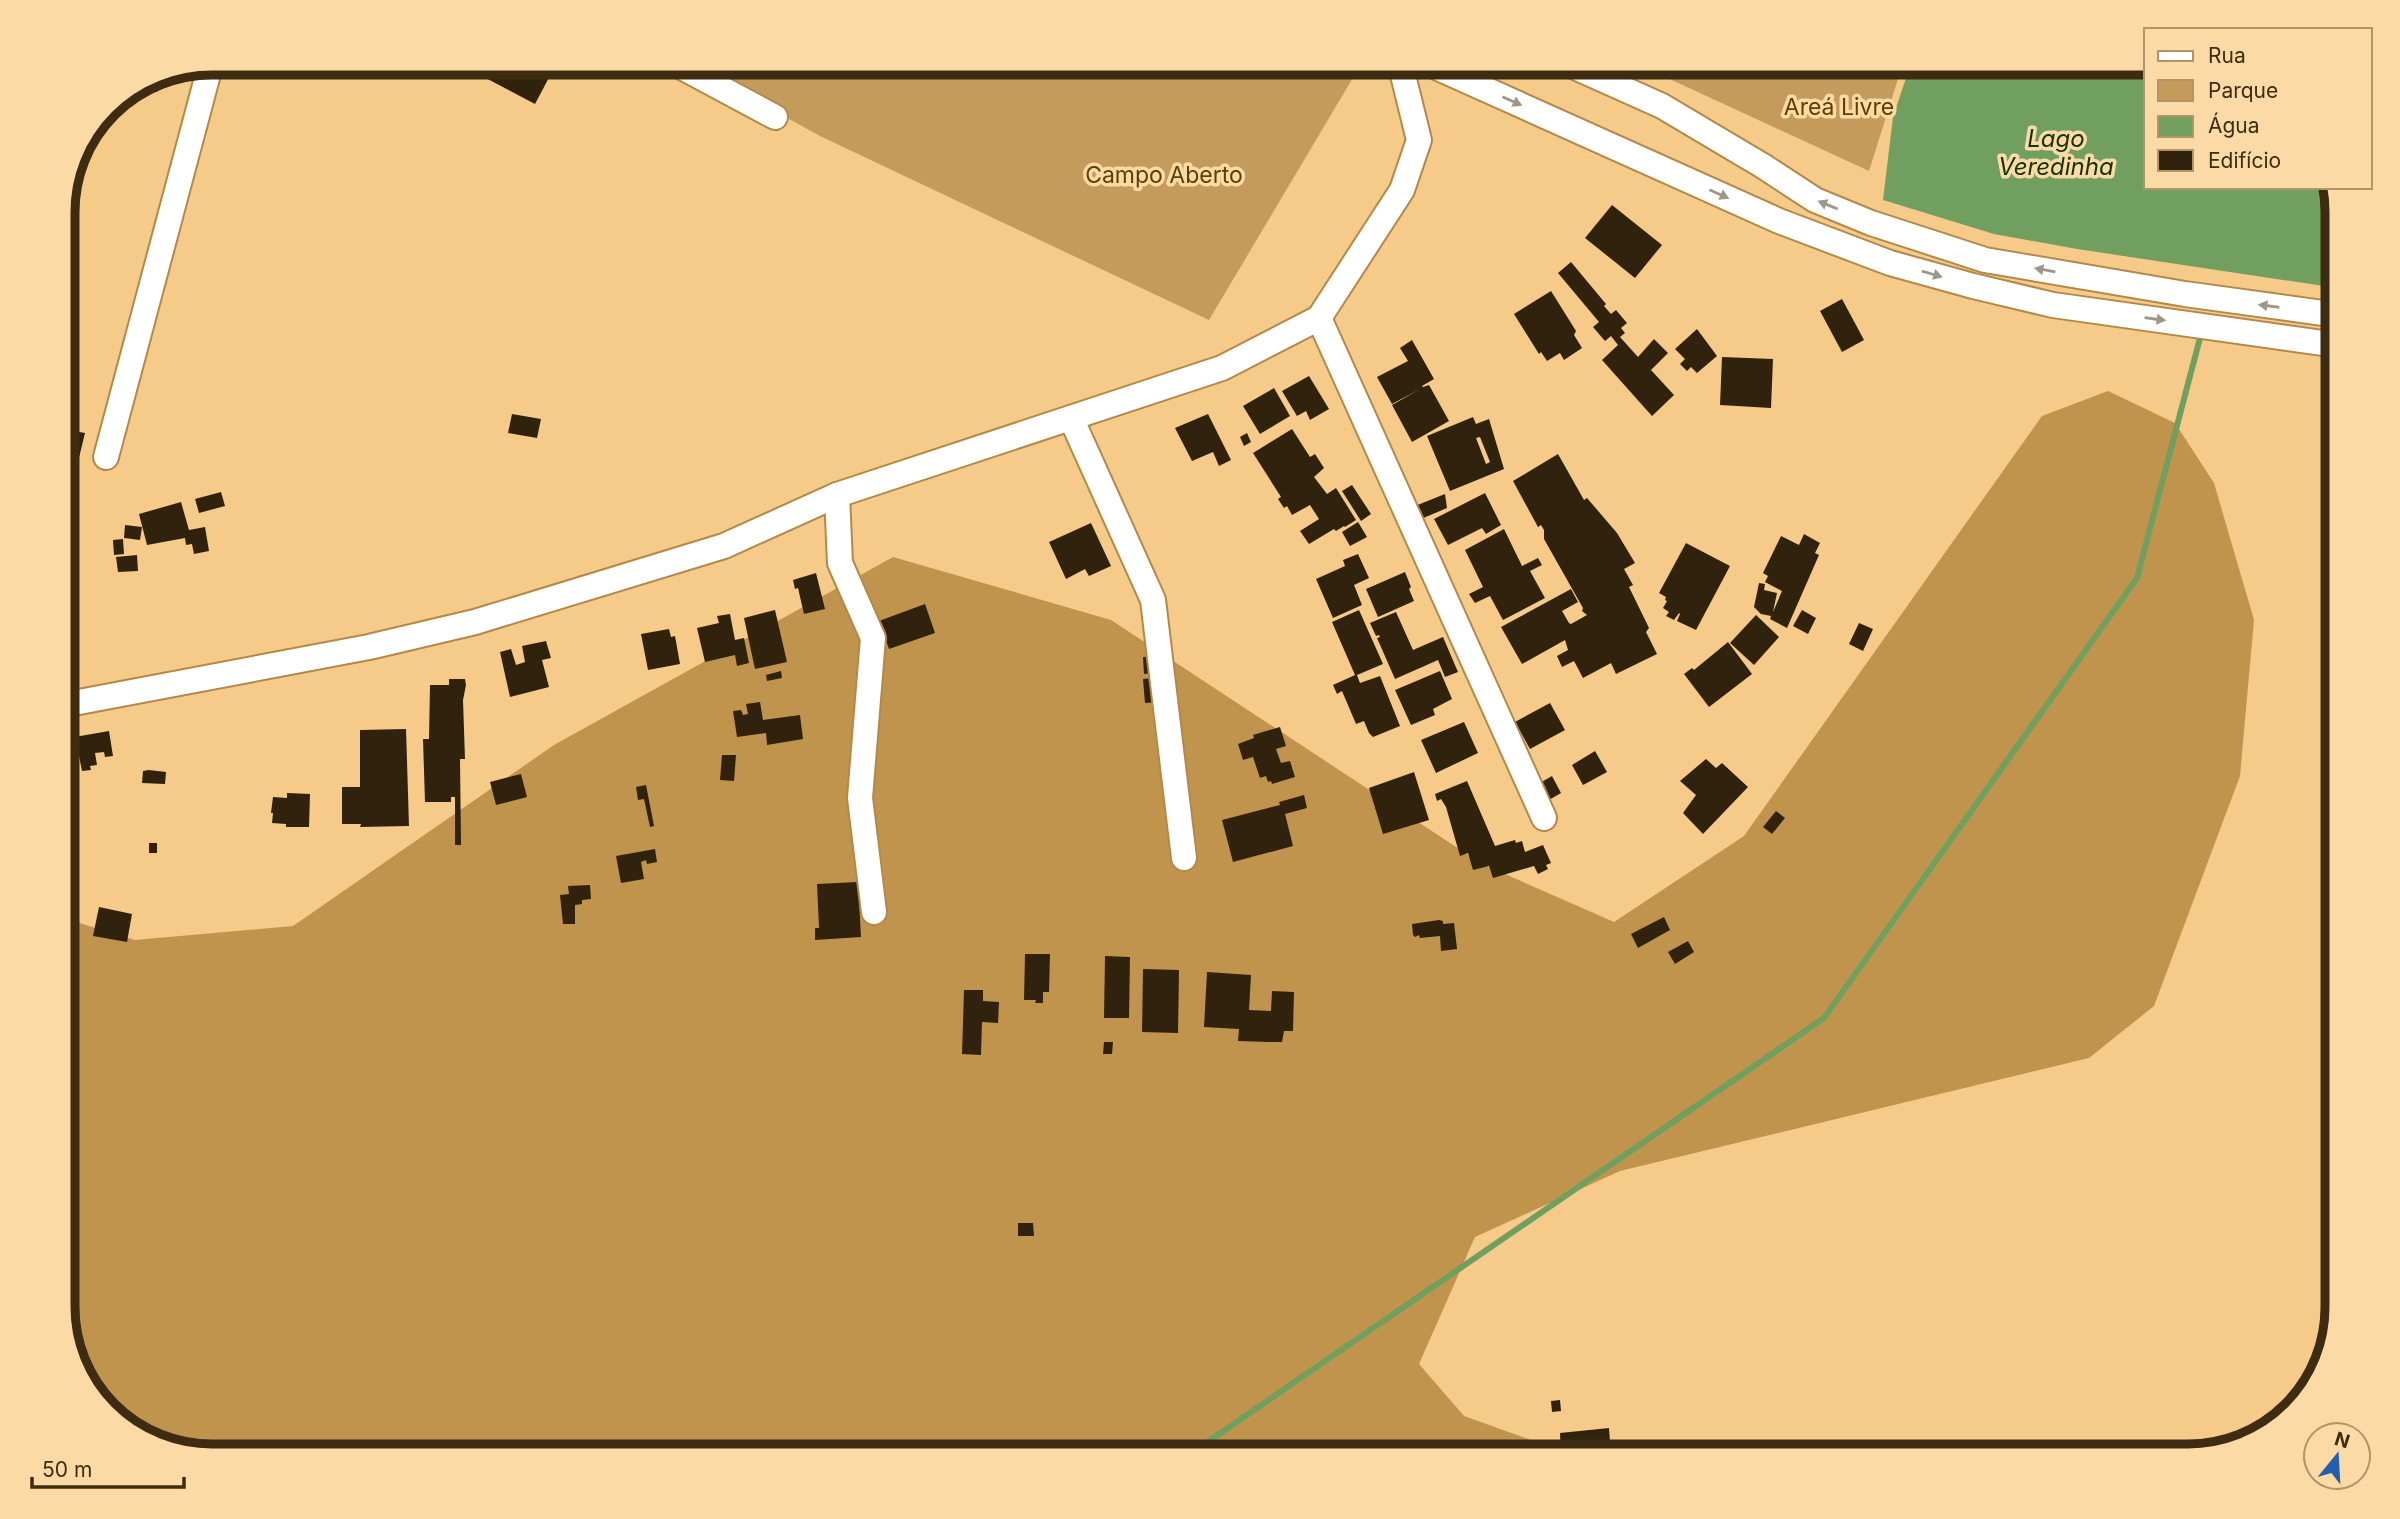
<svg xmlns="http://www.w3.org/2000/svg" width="2400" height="1519" font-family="Inter,sans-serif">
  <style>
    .green { fill: #c49b5a }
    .forest { fill: #c0944d }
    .water { fill: #719f5f }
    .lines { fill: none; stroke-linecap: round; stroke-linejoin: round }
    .stream { stroke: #719f5f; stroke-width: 6 }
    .building { fill: #30220c; fill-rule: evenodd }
    .minor-casing { stroke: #b28949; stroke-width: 28 }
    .minor { stroke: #fff; stroke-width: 24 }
    .oneway { fill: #9e9688 }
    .labels { text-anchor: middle; stroke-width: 7; stroke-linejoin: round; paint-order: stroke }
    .park-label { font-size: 23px; fill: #5d3f03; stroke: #fcdaa6 }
    .water-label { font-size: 24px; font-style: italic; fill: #153406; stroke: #fcdaa6 }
    .rim { fill: none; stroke: #3d2c11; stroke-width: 9 }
  </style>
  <rect width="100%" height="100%" fill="#f6cb89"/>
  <!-- green -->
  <g class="green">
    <path d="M688,63H1346L1357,71L1209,320L820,136Z"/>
    <path d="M1635,63H1903L1869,171Z"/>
  </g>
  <!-- forest -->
  <path class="forest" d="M2108,391L2175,423L2214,483L2254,620L2240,776L2154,1006L2089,1058L1620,1171L1475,1237L1419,1364L1464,1416L1576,1456H212L130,1431L83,1381L63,1316V918L135,940L293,926L554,745L893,557L1111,620L1482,864L1614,922L1744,836L2042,416Z"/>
  <!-- water -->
  <path class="water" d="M1911,63H2146V187H2330L2337,212V288L2077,249L1994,234L1883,200L1893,117Z"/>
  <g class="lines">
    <!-- stream -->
    <path class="stream" d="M1187,1456L1824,1018L2137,578L2200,338"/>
  </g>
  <!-- building -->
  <g class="building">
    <path d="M484,63H540L553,70L535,104L478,74Z"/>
    <path d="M164,73L157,92L138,86L155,74Z"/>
    <path d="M1612,205L1662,245L1635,278L1585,238Z"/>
    <path d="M1571,262L1606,304L1604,306L1611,314L1616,310L1627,323L1621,328L1625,333L1620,337L1638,357L1654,339L1668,353L1651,370L1674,395L1652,416L1602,360L1618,345L1611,336L1605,341L1593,327L1599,322L1558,273Z"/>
    <path d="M1551,291L1576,331L1574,335L1582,348L1564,360L1560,353L1547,361L1541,352L1539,354L1514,314Z"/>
    <path d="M1842,299L1864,340L1842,352L1820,311Z"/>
    <path d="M1697,329L1717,356L1697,373L1691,367L1687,371L1680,364L1685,359L1675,349Z"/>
    <path d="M1412,340L1434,379L1422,386L1423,387L1429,385L1449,421L1412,442L1392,405L1420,389L1392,404L1377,377L1408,361L1400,348Z"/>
    <path d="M1722,357L1773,359L1771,408L1720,405Z"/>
    <path d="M1309,376L1329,409L1310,420L1306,411L1297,416L1282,391Z"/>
    <path d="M1274,388L1290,416L1260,434L1243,406Z"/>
    <path d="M512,414L541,419L537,438L508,433Z"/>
    <path d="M1208,414L1231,460L1219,466L1213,452L1192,461L1175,428Z"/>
    <path d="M1473,417L1476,424L1489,419L1504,469L1450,491L1427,436ZM1480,437L1490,462L1486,464L1476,438Z"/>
    <path d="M63,429L85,433L75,474L71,476L67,484L63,483Z"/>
    <path d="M1292,429L1310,457L1315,454L1324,468L1314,477L1327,494L1336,488L1356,520L1345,527L1344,526L1336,531L1334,529L1309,544L1300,531L1319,519L1310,505L1292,515L1287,506L1284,508L1278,499L1281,497L1253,453Z"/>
    <path d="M1247,433L1251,442L1244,446L1240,437Z"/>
    <path d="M1558,454L1584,500L1587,498L1617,533L1635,563L1624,569L1633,585L1629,587L1649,628L1646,632L1657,654L1616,674L1611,663L1583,678L1574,661L1562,667L1557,656L1568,650L1565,640L1522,664L1501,627L1571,589L1578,602L1562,611L1569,623L1571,624L1587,615L1582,611L1583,608L1544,539V530L1541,525L1538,527L1513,481Z"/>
    <path d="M1352,485L1371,514L1361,521L1342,491Z"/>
    <path d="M221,492L225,506L199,513L195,499Z"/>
    <path d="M1485,493L1501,525L1486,534L1482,528L1448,545L1434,519Z"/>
    <path d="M1445,494L1447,508L1421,519L1415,506Z"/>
    <path d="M181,502L189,530L205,527L209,551L194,554L192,544L186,545L185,538L147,545L139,514Z"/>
    <path d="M1358,522L1367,537L1350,546L1342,532Z"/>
    <path d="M1091,523L1111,566L1089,576L1085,569L1066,579L1049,542Z"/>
    <path d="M125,525L142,527L140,540L124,538Z"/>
    <path d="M1504,529L1522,566L1538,558L1542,565L1530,571L1545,598L1503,620L1490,596L1475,603L1469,594L1483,587L1465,550Z"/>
    <path d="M1804,534L1820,543L1815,553L1819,555L1787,628L1770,619L1771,616L1761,614L1754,607L1759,583L1765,584L1764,590L1777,593L1773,612L1782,591L1765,582L1768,576L1763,573L1781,536L1799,545Z"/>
    <path d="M123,539L124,554L114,555L113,540Z"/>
    <path d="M1686,543L1730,566L1696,630L1677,621L1680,614L1679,613L1674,620L1666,616L1669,612L1663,608L1667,601L1665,600L1666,597L1659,593Z"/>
    <path d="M1358,554L1369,578L1354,585L1362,605L1333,618L1316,579L1345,566L1343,560Z"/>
    <path d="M137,555L138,571L118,572L116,557Z"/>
    <path d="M1405,572L1411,587L1409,589L1414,601L1378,617L1366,589Z"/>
    <path d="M816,573L825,609L804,614L798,588L795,589L793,580Z"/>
    <path d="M925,604L935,633L889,649L879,621Z"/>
    <path d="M775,610L787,662L755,669L744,618Z"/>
    <path d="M1359,610L1383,664L1357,675L1358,678L1360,683L1380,676L1400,726L1373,737L1369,733L1364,721L1356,724L1342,691L1337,694L1333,685L1355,675L1332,622Z"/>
    <path d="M1802,610L1816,618L1808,634L1793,626Z"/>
    <path d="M1396,612L1413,650L1443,637L1458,672L1445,677L1438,660L1395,679L1377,638L1380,637L1379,635L1376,636L1370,623Z"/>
    <path d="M730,614L735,640L744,638L749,663L737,666L735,655L705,662L697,628L719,623L717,616Z"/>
    <path d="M1756,615L1779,637L1754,665L1730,643Z"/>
    <path d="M1859,623L1873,629L1863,651L1849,644Z"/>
    <path d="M669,629L671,637L675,636L680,664L648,670L641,634Z"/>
    <path d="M2334,630L2337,631V669H2334Z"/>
    <path d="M546,641L551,658L542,660L549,687L510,697L500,652L511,649L516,665L525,662L522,646Z"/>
    <path d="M1728,642L1752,674L1709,707L1684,674L1692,668L1694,670Z"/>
    <path d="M1160,656L1163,672L1144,674L1143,657Z"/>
    <path d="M781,671L782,678L767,681L766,675Z"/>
    <path d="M1440,671L1452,699L1433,709L1435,715L1411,725L1395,690Z"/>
    <path d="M1163,677L1159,702L1145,703L1143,679Z"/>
    <path d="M449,679H465L466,685L463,700L465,759H460L461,845H455V797H451V802H425L423,739H429L430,685H449Z"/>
    <path d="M760,702L763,720L800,715L803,739L767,745L766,733L737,737L733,711L741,710L743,715L748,714L746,704Z"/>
    <path d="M1550,703L1565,730L1530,749L1515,722Z"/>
    <path d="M1464,722L1478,753L1436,773L1421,740Z"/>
    <path d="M1280,727L1286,746L1276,749L1281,763L1290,761L1295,777L1272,784L1271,781L1268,782L1266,776L1260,778L1253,757L1243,760L1238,744L1254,738L1253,735Z"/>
    <path d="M406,729L409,826L360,827L361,824H342V787H360V730Z"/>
    <path d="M109,731L113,756L105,757L104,752L95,753L97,765L90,766L91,770L82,771L79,756L65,758L63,739Z"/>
    <path d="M1595,751L1607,772L1583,785L1572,765Z"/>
    <path d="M722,755H736L734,781L720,780Z"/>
    <path d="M1706,759L1716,768L1722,763L1748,787L1703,834L1683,813L1696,795L1680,781Z"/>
    <path d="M149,770L166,772L165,784L142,783L143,771Z"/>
    <path d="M1414,772L1429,820L1383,834L1369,788Z"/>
    <path d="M521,774L527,797L496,805L490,782Z"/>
    <path d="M1552,776L1561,793L1542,804L1533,787Z"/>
    <path d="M1467,781L1495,846L1515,840L1516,843L1522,841L1525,852L1543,845L1551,863L1546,865L1548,869L1538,874L1534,866L1493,878L1489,866L1473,870L1468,853L1460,856L1446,807L1441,799L1437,801L1435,794Z"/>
    <path d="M646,785L654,826L650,827L644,799L638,800L636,787Z"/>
    <path d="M287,793L310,794L309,827H286V824L272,823L273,813H271L273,797L287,798Z"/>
    <path d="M1304,795L1307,808L1285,814L1293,846L1233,862L1222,820L1280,805L1279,802Z"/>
    <path d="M1776,811L1785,818L1772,834L1763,827Z"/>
    <rect x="149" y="843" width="8" height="10"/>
    <path d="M655,849L657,862L647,864L646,860L641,862L644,879L621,883L616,856Z"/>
    <path d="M858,882L861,937L815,940V928H819L817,884Z"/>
    <path d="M590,885L591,899L582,900V904L575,905V924H563L560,895L569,894L568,886Z"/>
    <path d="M99,907L132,914L127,942L93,936Z"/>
    <path d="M1664,917L1670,930L1638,948L1631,934Z"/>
    <path d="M1439,920L1443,921V924L1454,923L1457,949L1441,951L1440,936L1420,938L1419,935L1415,937L1413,935L1412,924Z"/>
    <path d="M1688,941L1694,952L1675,964L1668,952Z"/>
    <path d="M1025,954H1050L1049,992H1043V1003H1035L1036,1000H1024Z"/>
    <path d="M1105,956L1130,957L1129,1018H1104Z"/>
    <path d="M1143,969L1179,970L1178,1033L1142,1032Z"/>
    <path d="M1207,972L1251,975L1249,1010L1271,1011L1272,991L1294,992L1293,1031H1284L1282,1042H1268L1238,1041L1239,1029L1204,1027Z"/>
    <path d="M964,990H983V1001L999,1002L998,1023L982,1022L981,1055L962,1054Z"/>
    <path d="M1104,1042H1113L1112,1054H1103Z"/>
    <path d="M1018,1223H1033L1034,1236H1018Z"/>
    <path d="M1560,1400L1561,1411L1552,1412L1551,1401Z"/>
    <path d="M1609,1428L1611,1456H1561L1560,1433Z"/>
  </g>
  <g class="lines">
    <!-- minor casing -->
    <g class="minor-casing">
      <g id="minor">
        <path d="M674,63L775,117"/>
        <path d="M1427,63L1779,221L1890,263L1973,286L2053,305L2337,345"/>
        <path d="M1566,63L1662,106L1763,166L1815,200L1871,223L1985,260L2185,294L2337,315"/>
        <path d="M1319,318L1544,818"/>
        <path d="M1071,418L1153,600L1184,858"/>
        <path d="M106,457L211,63"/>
        <path d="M837,495L840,563L873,638L860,798L874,912"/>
        <path d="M63,705L369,647L475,622L724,546L837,495L1222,368L1319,318L1402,190L1419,140L1400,63"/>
      </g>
    </g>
    <!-- minor -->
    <use href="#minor" class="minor"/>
  </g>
  <!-- one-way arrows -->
  <defs><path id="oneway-solid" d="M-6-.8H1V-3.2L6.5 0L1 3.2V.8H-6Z" transform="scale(1.75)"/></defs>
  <g class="oneway">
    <use href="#oneway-solid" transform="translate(1512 101) rotate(24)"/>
    <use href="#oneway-solid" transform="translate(1719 194) rotate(24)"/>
    <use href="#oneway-solid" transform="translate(1828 205) rotate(-158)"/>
    <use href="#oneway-solid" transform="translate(2045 270) rotate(-170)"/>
    <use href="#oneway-solid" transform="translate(1932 274) rotate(16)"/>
    <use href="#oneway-solid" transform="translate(2269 306) rotate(-172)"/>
    <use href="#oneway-solid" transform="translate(2155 319) rotate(8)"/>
  </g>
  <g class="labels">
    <!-- park labels -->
    <g class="park-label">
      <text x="1839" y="115">Areá Livre</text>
      <text x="1164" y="183">Campo Aberto</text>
    </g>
    <!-- water labels -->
    <g class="water-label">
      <text x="2056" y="147">Lago<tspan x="2056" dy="28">Veredinha</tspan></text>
    </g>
  </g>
  <!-- crop -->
  <path d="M0 0H2400V1519H0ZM212 75H2188A137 137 0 0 1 2325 212V1307A137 137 0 0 1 2188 1444H212A137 137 0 0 1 75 1307V212A137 137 0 0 1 212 75Z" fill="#fcdaa6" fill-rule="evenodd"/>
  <path class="rim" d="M212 75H2188A137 137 0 0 1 2325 212V1307A137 137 0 0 1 2188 1444H212A137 137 0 0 1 75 1307V212A137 137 0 0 1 212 75Z"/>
  <!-- legend -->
  <rect x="2144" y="28" width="228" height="161" fill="#fcdaa6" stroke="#b0946a" stroke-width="2"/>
  <rect x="2158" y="51" width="35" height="10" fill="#ffffff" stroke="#b0946a" stroke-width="2"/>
  <text x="2208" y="63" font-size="21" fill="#3d2c11">Rua</text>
  <rect x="2158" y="80" width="35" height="21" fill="#c49b5a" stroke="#b0946a" stroke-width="2"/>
  <text x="2208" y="98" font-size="21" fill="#3d2c11">Parque</text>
  <rect x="2158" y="116" width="35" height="21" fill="#719f5f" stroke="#b0946a" stroke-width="2"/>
  <text x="2208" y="133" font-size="21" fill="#3d2c11">Água</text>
  <rect x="2158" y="150" width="35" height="21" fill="#30220c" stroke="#b0946a" stroke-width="2"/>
  <text x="2208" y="168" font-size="21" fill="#3d2c11">Edifício</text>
  <!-- north arrow -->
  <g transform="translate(2337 1456) rotate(18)"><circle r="33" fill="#fcdaa6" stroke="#b0946a" stroke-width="2"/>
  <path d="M0-5L12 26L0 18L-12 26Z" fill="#235fb0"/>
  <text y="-10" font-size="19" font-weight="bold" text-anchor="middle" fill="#3d2c11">N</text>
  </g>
  <!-- scale -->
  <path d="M32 1477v10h152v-10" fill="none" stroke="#3d2c11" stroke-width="3.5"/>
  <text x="42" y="1477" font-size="21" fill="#3d2c11" stroke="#fcdaa6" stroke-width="5" paint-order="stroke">50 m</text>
</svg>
